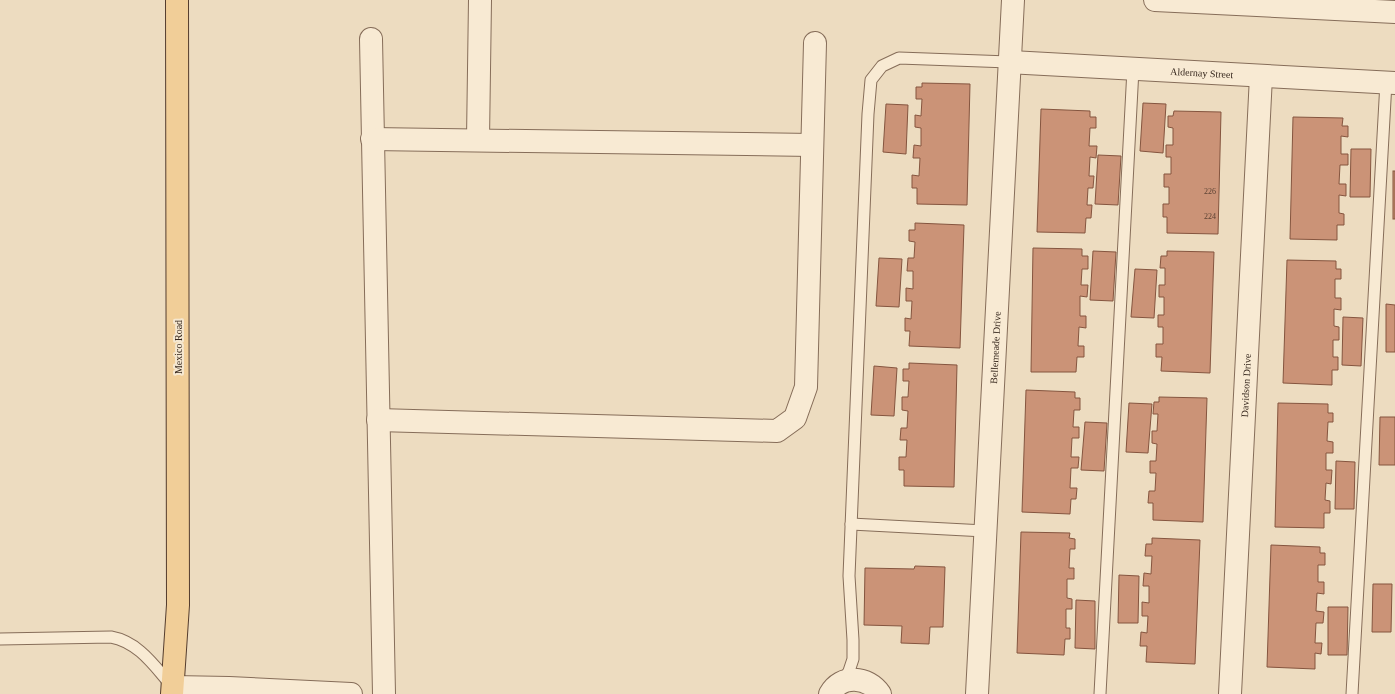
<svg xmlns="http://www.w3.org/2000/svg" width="1395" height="694" font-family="Georgia,serif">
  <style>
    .building { fill: #cb9377; stroke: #85553f }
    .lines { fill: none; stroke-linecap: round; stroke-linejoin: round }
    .service-casing { stroke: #866d59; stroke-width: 13 }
    .minor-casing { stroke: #866d59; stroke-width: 24 }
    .primary-casing { stroke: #543c2d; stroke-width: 24 }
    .service { stroke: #f8ead3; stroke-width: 11 }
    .minor { stroke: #f8ead3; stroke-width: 22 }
    .primary { stroke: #f1ce98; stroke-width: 22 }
    .labels { text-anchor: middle; stroke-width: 4; stroke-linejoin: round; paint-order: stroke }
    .number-label { font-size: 8px; fill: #5b4234 }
    .street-label { font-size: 10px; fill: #36271d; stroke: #f5e7d0 }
  </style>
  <rect width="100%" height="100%" fill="#eddcc0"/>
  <!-- building -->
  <g class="building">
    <path d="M922,83L970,84L967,205L917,204V188H912V175L919,176L920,158H913L914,145L921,146V128L915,127V115L921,116L922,99H916V87H922Z"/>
    <path d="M1143,103L1166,104L1163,153L1140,151Z"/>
    <path d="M886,104L908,105L906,154L883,152Z"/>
    <path d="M1041,109L1090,111V117H1096V128H1090L1089,146H1097L1096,158L1090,157L1089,176H1094L1093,188H1088L1087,205H1092L1091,218H1086L1085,233L1037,232Z"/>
    <path d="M1174,111L1221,112L1218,234L1167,233V217H1163V204H1169V187H1164V174H1171V157H1166V145H1173V128L1168,127V116H1173Z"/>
    <path d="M1293,117L1343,118L1342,126H1348V137L1341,136V154H1348V165H1340L1339,184H1346V196L1339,195V213L1344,214V225H1337V240L1290,239Z"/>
    <path d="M1351,149H1371L1370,197H1350Z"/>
    <path d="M1098,155L1121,156L1118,205L1095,204Z"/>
    <rect x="1393" y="171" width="2" height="48"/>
    <path d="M915,223L964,225L960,348L909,346L910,331H905V318L911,319L912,301H906V288L913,289V271H907L908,258H914L915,242L909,241V230H915Z"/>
    <path d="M1033,248L1082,249V256H1088V269H1082L1081,285H1088L1087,297L1080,296V316H1086V328L1079,327L1078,346H1084V357H1077L1076,372H1031Z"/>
    <path d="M1093,251L1116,252L1113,301L1090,300Z"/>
    <path d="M1167,251L1214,252L1210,373L1161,371L1162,357H1156V344H1163V327H1158V315H1164V297H1159V285H1165V268H1160L1161,256H1167Z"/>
    <path d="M879,258L902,259L899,307L876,306Z"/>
    <path d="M1287,260L1336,261V269H1341V279H1335V298H1341V310L1334,309V326L1339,327V340H1333V357H1338V370H1332V385L1283,383Z"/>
    <path d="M1135,269L1157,270L1154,318L1131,317Z"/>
    <path d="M1386,304L1395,305V352H1386Z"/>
    <path d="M1343,317L1363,318L1361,366L1342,365Z"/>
    <path d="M909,363L957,365L954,487L904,486V470H899V457H906L907,440H900L901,428H907L908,411L902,410V397H908L909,381H903V369H909Z"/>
    <path d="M874,366L897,368L894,416L871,415Z"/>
    <path d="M1026,390L1075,392V398H1080V410H1074L1073,427H1079V438H1072L1071,457H1079L1078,468H1071L1070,488H1077L1076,499H1071L1070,514L1022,512Z"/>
    <path d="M1159,397L1207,398L1203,522L1153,520V503H1148L1149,491H1155L1156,473H1150V461H1156L1157,444L1152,443V431H1157L1158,414H1153L1154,402H1159Z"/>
    <path d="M1129,403L1152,404L1148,453L1126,452Z"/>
    <path d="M1278,403L1328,404V413H1333V422H1328L1327,441L1333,442V453H1326V470H1332L1331,484L1326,483L1325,500L1330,501V513H1324V528L1275,527Z"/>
    <path d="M1380,417H1395V465H1379Z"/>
    <path d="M1085,422L1107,423L1104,471L1081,470Z"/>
    <path d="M1336,461L1355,462L1354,509H1335Z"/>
    <path d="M1021,532L1070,533L1069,538L1075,539V549H1070L1069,568H1074V579H1067V598L1072,599V609H1066V628H1070V639H1065L1064,655L1017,653Z"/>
    <path d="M1152,538L1200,540L1195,664L1146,662L1147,646H1140L1141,632L1147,633L1148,616H1142V602L1149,603V586H1143L1144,573L1151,574L1152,556H1145L1146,544H1152Z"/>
    <path d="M1271,545L1320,547V553H1325V565H1318V582H1324V594L1317,593L1316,611L1324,612L1323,623H1316L1315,643H1322L1321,654L1315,653V669L1267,667Z"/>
    <path d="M915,566L945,567L943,627H930L929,644L901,643L902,626L864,625L865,568L914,569Z"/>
    <path d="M1119,575L1139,576L1138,623H1118Z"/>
    <path d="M1373,584H1392L1391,632H1372Z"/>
    <path d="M1076,600L1095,601V649L1075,648Z"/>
    <path d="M1328,607H1348L1347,655H1328Z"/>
  </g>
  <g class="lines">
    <!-- service casing -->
    <g class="service-casing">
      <g id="service">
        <path d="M851,524L985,531"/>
        <path d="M0,639L111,637C139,642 155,667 172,686"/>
        <path d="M843,682L849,671L853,659V640L849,576L868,114L871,80L882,66L899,58L1009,62"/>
        <path d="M1100,694L1133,69"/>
        <path d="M1352,694L1386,82"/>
      </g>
    </g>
    <!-- minor casing -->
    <g class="minor-casing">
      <g id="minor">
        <path d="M1155,0L1395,12"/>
        <path d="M371,39L384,694"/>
        <path id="s1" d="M1009,62L1395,83"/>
        <path d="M372,139L812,145"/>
        <path d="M478,139L480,0"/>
        <path d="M378,420L777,431L795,418L806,387L815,43"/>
        <path d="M173,687L229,688L351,694"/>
        <path d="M830,694C841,674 868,676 880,694"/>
        <path id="s2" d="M977,694L1013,0"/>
        <path id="s3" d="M1230,694L1261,76"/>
      </g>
    </g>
    <!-- primary casing -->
    <g class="primary-casing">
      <path id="primary" d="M172,694L178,605L177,0"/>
    </g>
    <!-- service -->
    <use href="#service" class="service"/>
    <!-- minor -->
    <use href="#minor" class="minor"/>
    <!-- primary -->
    <use href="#primary" class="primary"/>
  </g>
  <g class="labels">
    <!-- number labels -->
    <g class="number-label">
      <text x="1210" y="194">226</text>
      <text x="1210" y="219">224</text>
    </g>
    <!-- street labels -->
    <g class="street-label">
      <text dy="4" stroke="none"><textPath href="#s1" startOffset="193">Aldernay Street</textPath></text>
      <text transform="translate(178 347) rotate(-90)" y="4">Mexico Road</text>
      <text dy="4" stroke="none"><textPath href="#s2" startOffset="347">Bellemeade Drive</textPath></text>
      <text dy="4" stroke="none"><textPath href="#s3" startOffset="309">Davidson Drive</textPath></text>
    </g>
  </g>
</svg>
